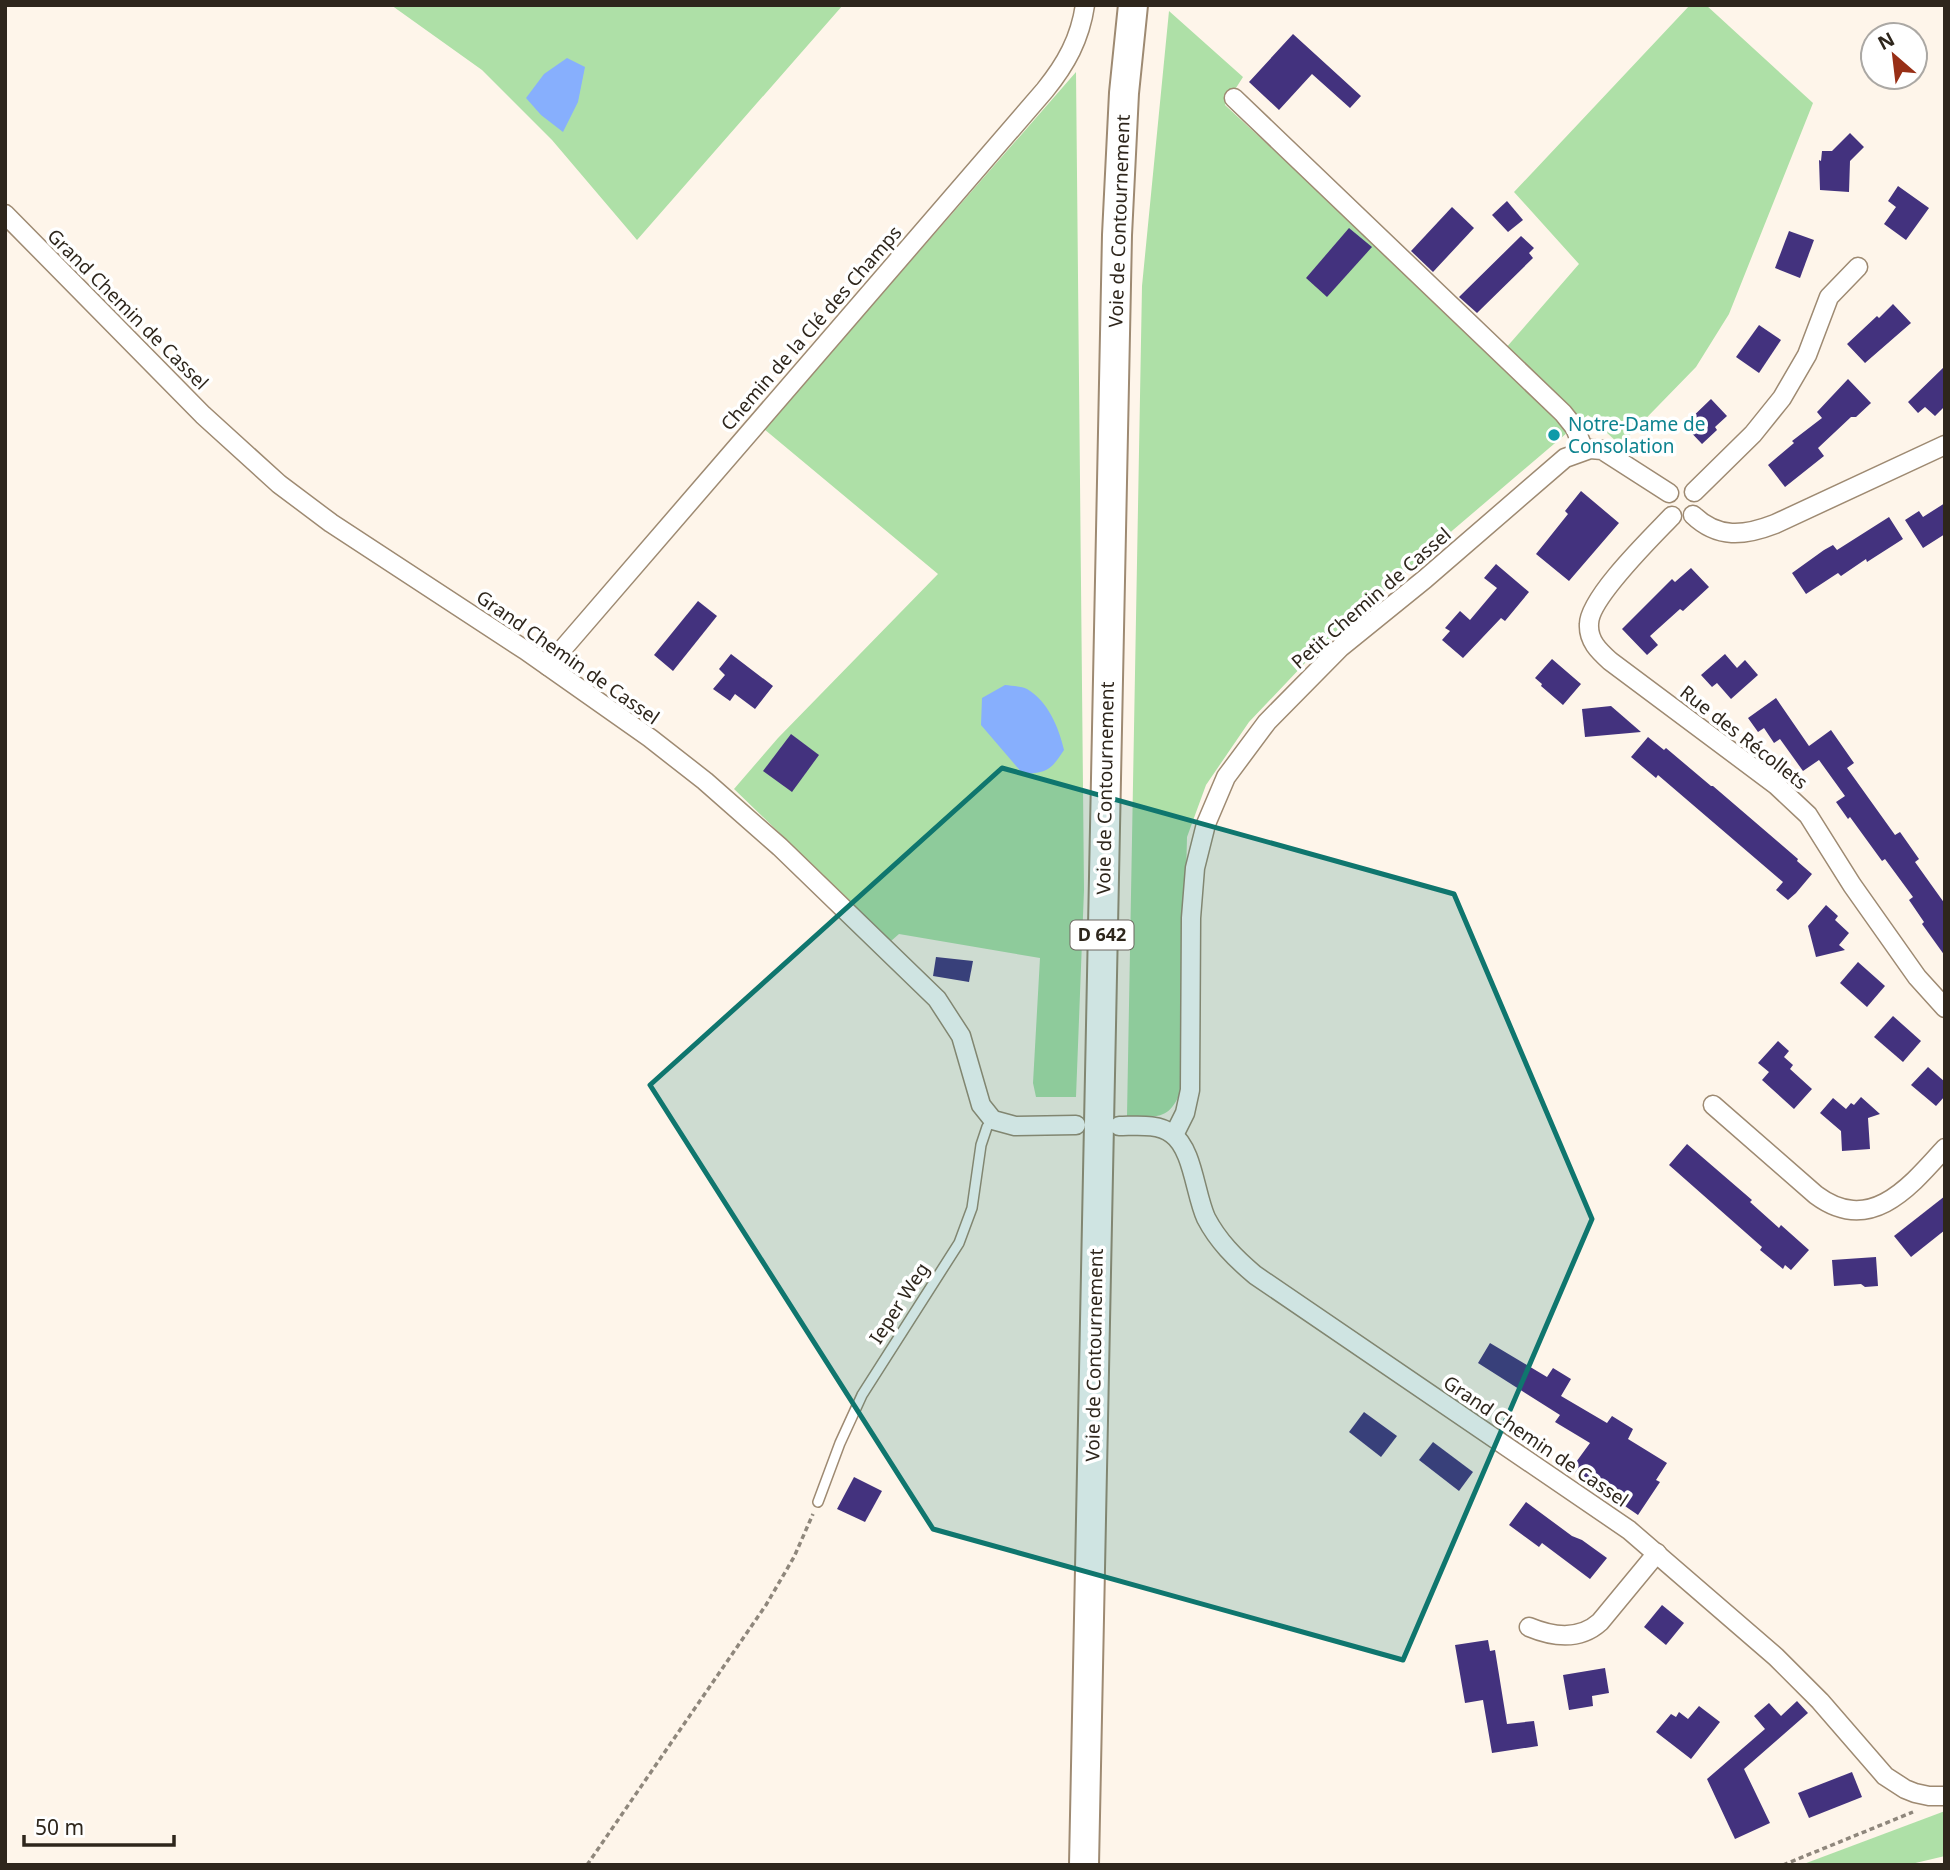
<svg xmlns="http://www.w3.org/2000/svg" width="1950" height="1870" font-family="'Noto Sans',sans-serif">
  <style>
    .green { fill: #aee0a7 }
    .water { fill: #87affd }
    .building { fill: #43327e }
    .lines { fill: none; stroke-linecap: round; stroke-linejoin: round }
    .service-casing { stroke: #9e8a72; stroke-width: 12 }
    .minor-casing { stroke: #9e8a72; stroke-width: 21 }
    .trunk-casing { stroke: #9e8a72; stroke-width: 32 }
    .path { stroke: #8f877c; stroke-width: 3.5; stroke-dasharray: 5 3.5; stroke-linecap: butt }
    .service { stroke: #fff; stroke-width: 9 }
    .minor { stroke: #fff; stroke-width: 18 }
    .trunk { stroke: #fff; stroke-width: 28 }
    .marked { fill: #0f766e; fill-opacity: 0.2; stroke: #0f766e; stroke-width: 5; stroke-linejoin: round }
    .culture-dot { fill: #0f9aa8; stroke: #fff; stroke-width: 2.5 }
    .labels { text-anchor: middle; stroke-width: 7; stroke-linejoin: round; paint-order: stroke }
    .shield { fill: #fff; stroke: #6d6760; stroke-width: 2 }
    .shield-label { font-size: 18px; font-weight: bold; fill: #2e261c }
    .street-label { font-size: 19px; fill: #2e261c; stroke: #fff }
    .culture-label { font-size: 19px; fill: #0d838f; stroke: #fff; text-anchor: start }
  </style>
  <rect width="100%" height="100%" fill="#fef5ea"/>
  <!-- green -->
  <g class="green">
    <path d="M391,5H843L637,240L552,140L482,70Z"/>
    <path d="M1690,5H1706L1813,103L1729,314L1696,367L1620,445L1588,415L1453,530L1305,663L1249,722L1206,785L1187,837L1181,1090C1170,1121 1156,1117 1127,1116L1142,286L1169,11L1243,77L1225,105L1381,249L1505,349L1579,264L1514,192Z"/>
    <path d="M1076,72L1084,890L1076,1097H1036L1033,1083L1040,958L899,934L891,941L734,789L778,738L938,574L764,429Z"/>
    <path d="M1945,1811V1856L1907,1865H1801Z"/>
  </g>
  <!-- water -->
  <g class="water">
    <path d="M567,58L585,67L578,102L563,132L541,115L526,98L544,74Z"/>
    <path d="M1005,685C1012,686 1022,686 1027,689C1048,701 1059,728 1064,750C1051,770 1047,773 1023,774L981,725L982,698Z"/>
  </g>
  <!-- building -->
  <g class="building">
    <path d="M1293,34L1361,96L1350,108L1312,74L1279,110L1249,82Z"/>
    <path d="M1850,133L1864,147L1850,161L1849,192L1820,190L1819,160L1821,161L1822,151H1832Z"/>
    <path d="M1898,186L1929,208L1906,240L1884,224L1896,207L1888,201Z"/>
    <path d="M1507,201L1523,220L1508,232L1492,215Z"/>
    <path d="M1452,207L1474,228L1433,272L1411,251Z"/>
    <path d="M1349,228L1372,247L1327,297L1306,278Z"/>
    <path d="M1789,231L1814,240L1800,278L1775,268Z"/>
    <path d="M1521,236L1534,248L1529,253L1533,258L1477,313L1459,297Z"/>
    <path d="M1893,304L1911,323L1865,363L1847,344L1877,316L1879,318Z"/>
    <path d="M1759,325L1781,340L1759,373L1736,357Z"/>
    <path d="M1945,366V406L1935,416L1925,407L1918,413L1908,402Z"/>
    <path d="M1848,379L1871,403L1856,417H1851L1818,448L1824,456L1785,487L1768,465L1794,443L1792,441L1822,418L1817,412Z"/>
    <path d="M1711,399L1727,416L1715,427L1717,430L1702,444L1684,425Z"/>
    <path d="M1581,491L1619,523L1569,581L1536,554L1568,514L1565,511Z"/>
    <path d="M1945,503V534L1923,548L1905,520L1919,511L1923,517Z"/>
    <path d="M1889,517L1903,539L1867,562L1866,559L1841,576L1838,573L1806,594L1792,573L1824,550L1833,545L1837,550Z"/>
    <path d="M1496,564L1529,592L1505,621L1501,618L1463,658L1442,640L1450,631L1445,628L1460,611L1470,620L1497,588L1484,578Z"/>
    <path d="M1691,568L1709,587L1683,611L1680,609L1650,636L1658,645L1647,655L1622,629L1672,579L1675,582Z"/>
    <path d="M698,601L717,616L673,671L654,655Z"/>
    <path d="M731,654L773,686L755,709L735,694L730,701L713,689L725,675L719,669Z"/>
    <path d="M1725,654L1737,668L1745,660L1758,675L1731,699L1717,683L1712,687L1701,675Z"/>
    <path d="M1552,659L1581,684L1563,705L1541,686L1542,684L1535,678Z"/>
    <path d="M1776,698L1809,746L1831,730L1854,763L1847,768L1895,835L1900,832L1919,859L1915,862L1945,904V956L1922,924L1924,922L1909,900L1913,897L1885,859L1882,861L1850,817L1848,819L1836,802L1845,796L1819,760L1803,771L1780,739L1774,743L1764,728L1758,732L1748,718Z"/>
    <path d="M1611,706L1641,732L1585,737L1582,709Z"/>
    <path d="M791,734L819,755L792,792L763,771Z"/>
    <path d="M1648,737L1664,750L1666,748L1711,786H1713L1798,859L1797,861L1812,874L1796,893L1788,900L1776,890L1783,882L1658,775L1656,778L1631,757Z"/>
    <path d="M1826,905L1838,916L1835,920L1849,933L1839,945L1845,950L1816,957L1808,926Z"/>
    <path d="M936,957L973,961L969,982L933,976Z"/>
    <path d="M1858,962L1885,986L1867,1007L1840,983Z"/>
    <path d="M1893,1016L1921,1041L1903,1062L1874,1037Z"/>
    <path d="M1778,1041L1789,1051L1784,1057L1793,1065L1790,1069L1812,1089L1794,1109L1762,1080L1769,1072L1758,1063Z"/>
    <path d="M1928,1067L1945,1082V1096L1936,1106L1911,1085Z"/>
    <path d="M1861,1097L1880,1114L1868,1118L1870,1149L1842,1151L1841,1131L1820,1113L1833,1098L1846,1109L1851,1103L1854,1105Z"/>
    <path d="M1687,1144L1752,1200L1750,1202L1779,1228L1781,1225L1809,1250L1791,1270L1785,1265L1783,1269L1760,1250L1762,1247L1669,1165Z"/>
    <path d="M1945,1196V1230L1911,1257L1894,1236Z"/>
    <path d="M1876,1257L1878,1286L1865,1287L1861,1284L1834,1286L1832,1260Z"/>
    <path d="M1490,1343L1547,1377L1553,1368L1571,1379L1561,1396L1607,1423L1612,1416L1633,1429L1628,1439L1667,1463L1656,1480L1660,1482L1638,1515L1571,1469L1590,1443L1555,1422L1560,1415L1478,1363Z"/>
    <path d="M1364,1412L1397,1436L1381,1457L1349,1432Z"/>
    <path d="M1433,1442L1473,1472L1459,1491L1419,1460Z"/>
    <path d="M854,1477L882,1491L865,1522L837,1509Z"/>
    <path d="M1526,1502L1572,1536L1582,1540L1607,1558L1590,1579L1542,1543L1539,1547L1509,1525Z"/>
    <path d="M1662,1605L1684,1623L1666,1645L1644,1627Z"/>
    <path d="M1488,1640L1490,1651L1495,1650L1507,1724L1534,1721L1538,1746L1492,1753L1483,1700L1465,1703L1455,1645Z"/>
    <path d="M1605,1668L1609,1693L1592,1696L1593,1706L1569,1710L1563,1675Z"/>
    <path d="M1797,1701L1808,1713L1744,1769L1770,1823L1735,1839L1707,1779L1765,1729L1754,1716L1769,1703L1781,1716Z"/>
    <path d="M1699,1706L1720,1722L1691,1759L1656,1732L1671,1714L1676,1717L1679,1712L1688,1719Z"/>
    <path d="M1852,1772L1862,1797L1809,1818L1798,1793Z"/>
  </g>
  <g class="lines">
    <!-- service casing -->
    <g class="service-casing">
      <path id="service" d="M818,1502L840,1443L862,1395L959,1243L972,1208L981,1145L987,1127L993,1120"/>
    </g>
    <!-- minor casing -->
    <g class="minor-casing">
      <g id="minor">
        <path d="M1234,98L1563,413L1575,428L1584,450"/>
        <path d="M5,214L203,415L279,484L331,523L525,650L650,738L705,781L780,847L937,999L961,1036L981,1105L993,1120L1015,1126L1076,1125"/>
        <path d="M1694,492L1753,434L1782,398L1807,355L1829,297L1858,267"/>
        <path d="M1693,515C1718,539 1744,536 1775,524L1945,445"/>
        <path d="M1672,516C1652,537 1589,598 1589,624C1588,641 1599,651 1610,661L1776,785L1808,815L1852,885L1917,977L1945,1008"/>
        <path d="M548,666L1045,90C1066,64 1080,39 1085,5"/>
        <path d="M1713,1105L1816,1195C1870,1235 1909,1188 1945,1148"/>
        <path d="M1119,1126C1136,1126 1158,1123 1172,1134C1193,1149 1195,1194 1206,1218C1218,1241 1235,1258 1255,1275L1629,1530L1776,1657L1820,1701L1885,1776L1905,1789L1915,1793L1929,1796H1945"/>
        <path d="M1174,1135L1185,1113L1190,1090L1191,918L1195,868L1206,824L1226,777L1267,722L1341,647L1425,579L1565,458L1590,449L1602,450L1669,493"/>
        <path d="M1529,1627C1553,1637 1579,1641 1600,1622L1657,1553"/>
      </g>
    </g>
    <!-- trunk casing -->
    <g class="trunk-casing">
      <path id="trunk" d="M1084,1865L1117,235L1124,93L1133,5"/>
    </g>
    <!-- path -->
    <g class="path">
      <path d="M587,1865L766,1605L794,1557L813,1514"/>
      <path d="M1783,1865L1913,1812"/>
    </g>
    <!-- service -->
    <use href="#service" class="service"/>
    <!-- minor -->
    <use href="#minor" class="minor"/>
    <!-- trunk -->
    <use href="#trunk" class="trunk"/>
  </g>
  <!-- marked area -->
  <path class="marked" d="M1002,768L1454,894L1592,1219L1403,1660L933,1529L650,1085Z"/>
  <!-- markers -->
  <circle class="culture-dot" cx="1554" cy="435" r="7"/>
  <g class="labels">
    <!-- shield labels -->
    <rect class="shield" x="1070.5" y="920.5" width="63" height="29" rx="5"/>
    <g class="shield-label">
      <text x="1102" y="941">D 642</text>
    </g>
    <!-- street labels -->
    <g class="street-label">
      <text transform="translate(1119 221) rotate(-88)" y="7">Voie de Contournement</text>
      <text transform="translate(128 309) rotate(45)" y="7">Grand Chemin de Cassel</text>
      <text transform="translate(811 328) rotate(-49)" y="7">Chemin de la Clé des Champs</text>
      <text transform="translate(1371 598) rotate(-41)" y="7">Petit Chemin de Cassel</text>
      <text transform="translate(568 657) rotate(35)" y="7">Grand Chemin de Cassel</text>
      <text transform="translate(1744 737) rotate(38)" y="7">Rue des Récollets</text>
      <text transform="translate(1105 788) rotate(-89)" y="7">Voie de Contournement</text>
      <text transform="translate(899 1303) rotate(-57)" y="7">Ieper Weg</text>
      <text transform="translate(1094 1355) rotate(-89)" y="7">Voie de Contournement</text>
      <text transform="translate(1536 1441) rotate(34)" y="7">Grand Chemin de Cassel</text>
    </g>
    <!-- culture labels -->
    <g class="culture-label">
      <text x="1568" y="431">Notre-Dame de<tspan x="1568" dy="22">Consolation</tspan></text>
    </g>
  </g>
  <!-- border -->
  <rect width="1950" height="1870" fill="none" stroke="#2e261c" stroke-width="14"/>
  <!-- north arrow -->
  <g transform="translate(1894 56) rotate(332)"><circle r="33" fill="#ffffff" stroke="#aba8a4" stroke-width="2"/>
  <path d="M0-5L12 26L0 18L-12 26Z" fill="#982f16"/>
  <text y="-10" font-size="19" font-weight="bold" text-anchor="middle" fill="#2e261c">N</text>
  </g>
  <!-- scale -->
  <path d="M24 1835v10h150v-10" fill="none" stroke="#2e261c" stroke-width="3.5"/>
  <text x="35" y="1835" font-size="21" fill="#2e261c" stroke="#ffffff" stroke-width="5" paint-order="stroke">50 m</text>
</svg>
